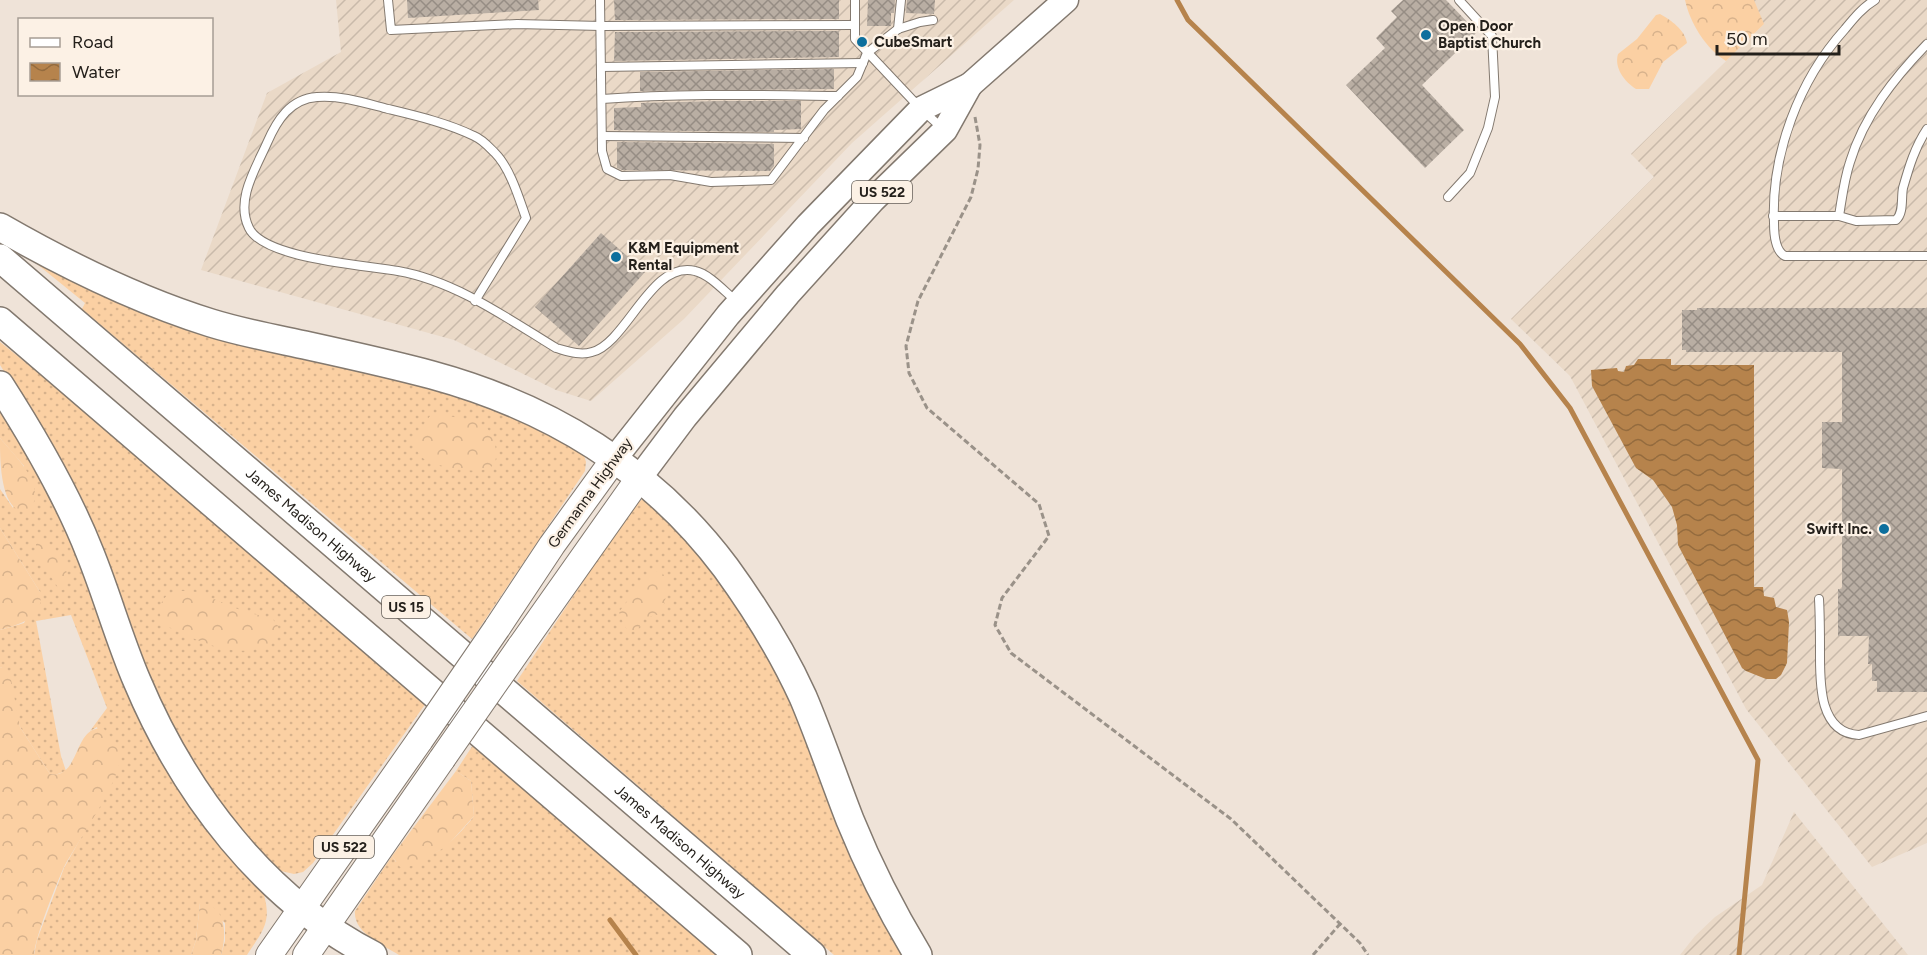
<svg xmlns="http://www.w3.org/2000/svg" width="1927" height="955" font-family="Figtree,sans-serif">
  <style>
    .industrial { fill: url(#industrial-furrows) }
    .grass { fill: url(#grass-dots) }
    .forest { fill: url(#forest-crowns) }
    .water { fill: url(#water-waves) }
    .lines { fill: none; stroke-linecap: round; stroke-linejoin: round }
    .stream { stroke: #b6834c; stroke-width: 5 }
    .building { fill: url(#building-cross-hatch) }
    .service-casing { stroke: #83796f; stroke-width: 10 }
    .primary-casing { stroke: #83796f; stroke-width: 27 }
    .trunk-casing { stroke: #83796f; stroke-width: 28 }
    .motorway-casing { stroke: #83796f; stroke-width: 30 }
    .path { stroke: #9a9289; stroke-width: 3; stroke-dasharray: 6 3; stroke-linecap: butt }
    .service { stroke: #fff; stroke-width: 8 }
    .primary { stroke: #fff; stroke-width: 24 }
    .trunk { stroke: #fff; stroke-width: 26 }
    .motorway { stroke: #fff; stroke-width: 27 }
    .trunk-bridge-casing { stroke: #83796f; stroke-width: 28; stroke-linecap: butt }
    .trunk-bridge { stroke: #fff; stroke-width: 26 }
    .poi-dot { fill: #0d6f9d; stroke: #fcf1e5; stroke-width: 2 }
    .labels { text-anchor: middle; stroke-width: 4.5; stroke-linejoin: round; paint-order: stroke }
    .shield { fill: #fcf1e5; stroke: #655f58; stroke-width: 1.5 }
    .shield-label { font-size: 14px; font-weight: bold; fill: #24201b }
    .poi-label { font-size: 15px; font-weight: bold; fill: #24201b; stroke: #fcf1e5; text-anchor: start }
    .street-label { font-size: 15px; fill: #24201b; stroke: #fcf1e5 }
  </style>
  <defs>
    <pattern id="industrial-furrows" width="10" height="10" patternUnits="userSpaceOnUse" patternTransform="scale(1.5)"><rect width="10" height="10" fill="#ead9c7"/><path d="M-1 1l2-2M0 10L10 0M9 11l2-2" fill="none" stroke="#c9baaa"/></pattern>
    <pattern id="grass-dots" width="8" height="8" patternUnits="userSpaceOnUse" patternTransform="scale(1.5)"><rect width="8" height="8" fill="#fbd0a3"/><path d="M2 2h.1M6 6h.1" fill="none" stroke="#d7b28c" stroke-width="1.8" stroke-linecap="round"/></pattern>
    <pattern id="forest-crowns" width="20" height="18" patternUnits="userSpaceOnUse" patternTransform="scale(1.5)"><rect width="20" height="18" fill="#fbd0a3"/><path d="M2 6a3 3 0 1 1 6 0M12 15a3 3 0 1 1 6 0" fill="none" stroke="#d7b28c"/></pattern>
    <pattern id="water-waves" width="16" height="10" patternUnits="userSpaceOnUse" patternTransform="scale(1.5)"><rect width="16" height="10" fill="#b6834c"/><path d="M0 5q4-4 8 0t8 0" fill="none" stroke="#946b3e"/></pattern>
    <pattern id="building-cross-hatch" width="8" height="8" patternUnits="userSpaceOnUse" patternTransform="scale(1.5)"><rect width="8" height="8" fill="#b9aea3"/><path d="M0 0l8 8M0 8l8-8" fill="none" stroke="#968d84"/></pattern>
  </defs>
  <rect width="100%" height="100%" fill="#efe3d8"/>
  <!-- industrial -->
  <g class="industrial">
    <path d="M336,0H1014L852,143L684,319L591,401L556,390L454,340L201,270L267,93L341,52Z"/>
    <path d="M1741,0H1927V843L1872,867L1746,709L1570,376L1511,319L1654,177L1631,154L1764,24Z"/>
    <path d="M1794,812L1908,955H1680L1695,936L1715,917L1762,885Z"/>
  </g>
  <!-- grass -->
  <g class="grass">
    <path d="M0,234L51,261L471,395L583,452L586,462L585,471L472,639L82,309L85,303Z"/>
    <path d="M0,342L60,390L426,703L313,863L303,872L294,874L281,871L242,831L191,763L156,701L26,406L0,365Z"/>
    <path d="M0,404L61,513L105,634L264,895C272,923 262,932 247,955H221L225,941V923L200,903L196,940L191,955H34L37,940L64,868L111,784L97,727L90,731L107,708L71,615L36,621L61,756L66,771L55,775L50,774L20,727L2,667L0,668V630L24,623L40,592L0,528V489L13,508L24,466L0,438Z"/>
    <path d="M646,498L660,508L751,616L911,955H834L517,681L635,503Z"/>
    <path d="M473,745L682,926L717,955H399C383,945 353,933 355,911L392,856L396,862C437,856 444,851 471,820L474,816L471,781L456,771Z"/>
  </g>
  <!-- forest -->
  <g class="forest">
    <path d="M1685,0H1754L1764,24L1726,61C1706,49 1690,23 1685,0Z"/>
    <path d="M1660,14C1671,20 1685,30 1687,43L1663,62L1649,89H1636C1624,81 1614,68 1618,54L1637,39L1656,15Z"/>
    <path d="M442,414C453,418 467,418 478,423C488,427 493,434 495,444C496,452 498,460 492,466C482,477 435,466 424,459C417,454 415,446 414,438L430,416Z"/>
    <path d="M0,438C15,456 50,488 28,512C0,514 0,461 0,438Z"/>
    <path d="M0,528L40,592C45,618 20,624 0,630Z"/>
    <path d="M39,540C58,542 75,576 63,590L59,589L36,554V543Z"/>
    <path d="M657,571L662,572C671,586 666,600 660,614L644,618L637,631L629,632L624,625L619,612L645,578Z"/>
    <path d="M184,591L197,592L245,612L272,618L278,626L279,634C256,662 218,649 190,637C182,633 172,630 165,624C156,615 159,599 171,593C174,591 180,591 184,591Z"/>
    <path d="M2,667L5,668L10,674L20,727L50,774C81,780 73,723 104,729C110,737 119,745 120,756C122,779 76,844 64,867C56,885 35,937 34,955H0V668Z"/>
    <path d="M456,771L471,781L474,816L447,846L414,865L404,868L400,867L392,856Z"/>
    <path d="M200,903C227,904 227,936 221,955H191L196,940Z"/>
  </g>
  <!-- water -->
  <path class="water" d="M1638,359H1671V365H1754V587H1763L1764,596L1774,598L1776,607L1787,610L1789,622L1787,663L1781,675L1776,679H1766L1746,671L1742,668L1678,545L1677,525L1672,507L1653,480L1636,468L1592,386L1591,370L1617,368L1618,371L1624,372L1626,366L1634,365Z"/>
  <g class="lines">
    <!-- stream -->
    <g class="stream">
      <path d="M1177,0L1188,20L1520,344L1570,408L1758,760L1739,955"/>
      <path d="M610,920L636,955"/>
    </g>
  </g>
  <!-- building -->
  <g class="building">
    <path d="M407,0H538L539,10L408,18Z"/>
    <path d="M614,0H839V19L615,20Z"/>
    <path d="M868,0H895L894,13H891V26H867Z"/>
    <path d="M907,0H935L934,14L906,13Z"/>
    <path d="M1403,0H1446L1477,32L1422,85L1464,130L1425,168L1346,85L1385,48L1376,38L1397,17L1391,11Z"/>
    <path d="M839,31V57L614,61L615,32Z"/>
    <path d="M834,69V89L640,91V72Z"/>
    <path d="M720,101H801V129L774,130V132L614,130V108L641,107V103Z"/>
    <path d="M617,142L774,144V166L770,171L622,170L617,168Z"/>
    <path d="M601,233L645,272L579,346L535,307Z"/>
    <path d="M1697,308H1927V692H1877V681H1872V664H1868L1869,636H1838V589H1842V469L1822,468V422H1842V352H1686V350H1682V310H1697Z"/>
  </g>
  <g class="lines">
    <!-- service casing -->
    <g class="service-casing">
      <g id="service">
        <path d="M388,0L391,30L517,24L601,26L855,25"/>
        <path d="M600,0L602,151L607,169L621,176L670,175L711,182L771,180L824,110L857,77L867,53L898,29L920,22L933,20"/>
        <path d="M855,0V39L921,109L941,127"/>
        <path d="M1875,0C1863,7 1854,18 1845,29C1799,80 1771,154 1774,223C1774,233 1775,251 1785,256H1927"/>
        <path d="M898,29L901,0"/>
        <path d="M601,67L863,63"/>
        <path d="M602,99C680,93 760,95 838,96"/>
        <path d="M602,136L804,138"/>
        <path d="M1448,197L1470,173L1488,128L1495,97L1492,36L1459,0"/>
        <path d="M1773,216H1839L1856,221L1896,220C1904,213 1901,198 1903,188C1909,167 1915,147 1927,129"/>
        <path d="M1839,216C1842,198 1844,180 1850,162C1864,116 1894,78 1927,44"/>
        <path d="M475,301L526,218C519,198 510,168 495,153C489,147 482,139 474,136C447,123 417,116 388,109C365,103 341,95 317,97C290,99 277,120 267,143C256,168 235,200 249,228C264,259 366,265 398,271C455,281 507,318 556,348C567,351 580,356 592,352C627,343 651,260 695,271C709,274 724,291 735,300"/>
        <path d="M1819,599C1820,617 1820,634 1820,651C1820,681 1818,733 1859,735L1927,716"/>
      </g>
    </g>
    <!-- primary casing -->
    <g class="primary-casing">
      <g id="primary">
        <path d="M615,458L728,315L808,225L921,109L970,85L1066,0"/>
        <path d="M640,477L685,417L788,294L873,200L945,130L970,85"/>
      </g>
    </g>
    <!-- trunk casing -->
    <g class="trunk-casing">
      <g id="trunk">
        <path d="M497,628L552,545L615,458"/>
        <path d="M520,647L640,477"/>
        <path d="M269,955L420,740"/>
        <path d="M306,955L442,759"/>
      </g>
    </g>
    <!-- motorway casing -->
    <g class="motorway-casing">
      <g id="motorway">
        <path d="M0,227C68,266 137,300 211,323C243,333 277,339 309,346C350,355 391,364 432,375C549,407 652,469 726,568C755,608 782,651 803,697C820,737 834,779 850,820C869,867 892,912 918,955"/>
        <path id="s1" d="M0,258L812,955"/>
        <path d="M0,321L738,955"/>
        <path d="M0,385C34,438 67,494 90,553C107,595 119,639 137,681C184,793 264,899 373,955"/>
      </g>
    </g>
    <!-- path -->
    <g class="path">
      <path d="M975,117L980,145L978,169L971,197L918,301L906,346L909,373L927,408L1039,504L1049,536L1002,598L995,625L1011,653L1231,819L1360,943L1368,955"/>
      <path d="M1313,955L1340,924"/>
    </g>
    <!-- service -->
    <use href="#service" class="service"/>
    <!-- primary -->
    <use href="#primary" class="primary"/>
    <!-- trunk -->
    <use href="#trunk" class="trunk"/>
    <!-- motorway -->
    <use href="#motorway" class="motorway"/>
    <!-- trunk-bridge casing -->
    <g class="trunk-bridge-casing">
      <g id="trunk-bridge">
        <path d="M420,740L497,628"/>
        <path d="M442,759L520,647"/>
      </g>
    </g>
    <!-- trunk-bridge -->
    <use href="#trunk-bridge" class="trunk-bridge"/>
  </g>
  <!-- markers -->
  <g class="poi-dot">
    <circle cx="1426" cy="35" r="6"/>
    <circle cx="862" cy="42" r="6"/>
    <circle cx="616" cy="257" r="6"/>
    <circle cx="1884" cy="529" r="6"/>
  </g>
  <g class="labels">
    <!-- shield labels -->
    <g class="shield">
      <rect x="852" y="181" width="60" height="22" rx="4.5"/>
      <rect x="382" y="596" width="48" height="22" rx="4.5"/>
      <rect x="314" y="836" width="60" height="22" rx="4.5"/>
    </g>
    <g class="shield-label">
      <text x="882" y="197">US 522</text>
      <text x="406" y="612">US 15</text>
      <text x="344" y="852">US 522</text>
    </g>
    <!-- poi labels -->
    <g class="poi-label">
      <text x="1438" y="31">Open Door<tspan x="1438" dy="17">Baptist Church</tspan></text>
      <text x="874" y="47">CubeSmart</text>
      <text x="628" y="253">K&amp;M Equipment<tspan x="628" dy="17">Rental</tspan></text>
      <text x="1872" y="534" text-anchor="end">Swift Inc.</text>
    </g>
    <!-- street labels -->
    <g class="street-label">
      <text transform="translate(590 493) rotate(-54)" y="5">Germanna Highway</text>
      <text dy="5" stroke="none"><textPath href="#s1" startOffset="410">James Madison Highway</textPath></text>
      <text dy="5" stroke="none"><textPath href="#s1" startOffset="896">James Madison Highway</textPath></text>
    </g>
  </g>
  <!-- legend -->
  <rect x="18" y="18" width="195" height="78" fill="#fcf1e5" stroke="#a69d94" stroke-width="1.5"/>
  <rect x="30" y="38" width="30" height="9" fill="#ffffff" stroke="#a69d94" stroke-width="1.5"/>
  <text x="72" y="48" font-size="18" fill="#24201b">Road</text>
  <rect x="30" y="63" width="30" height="18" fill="url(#water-waves)" stroke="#a69d94" stroke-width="1.5"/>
  <text x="72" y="78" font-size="18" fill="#24201b">Water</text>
  <!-- scale -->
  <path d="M1717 45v9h122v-9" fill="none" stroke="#24201b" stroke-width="3"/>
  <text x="1726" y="45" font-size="18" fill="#24201b" stroke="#fcf1e5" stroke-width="4.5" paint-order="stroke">50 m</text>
</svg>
